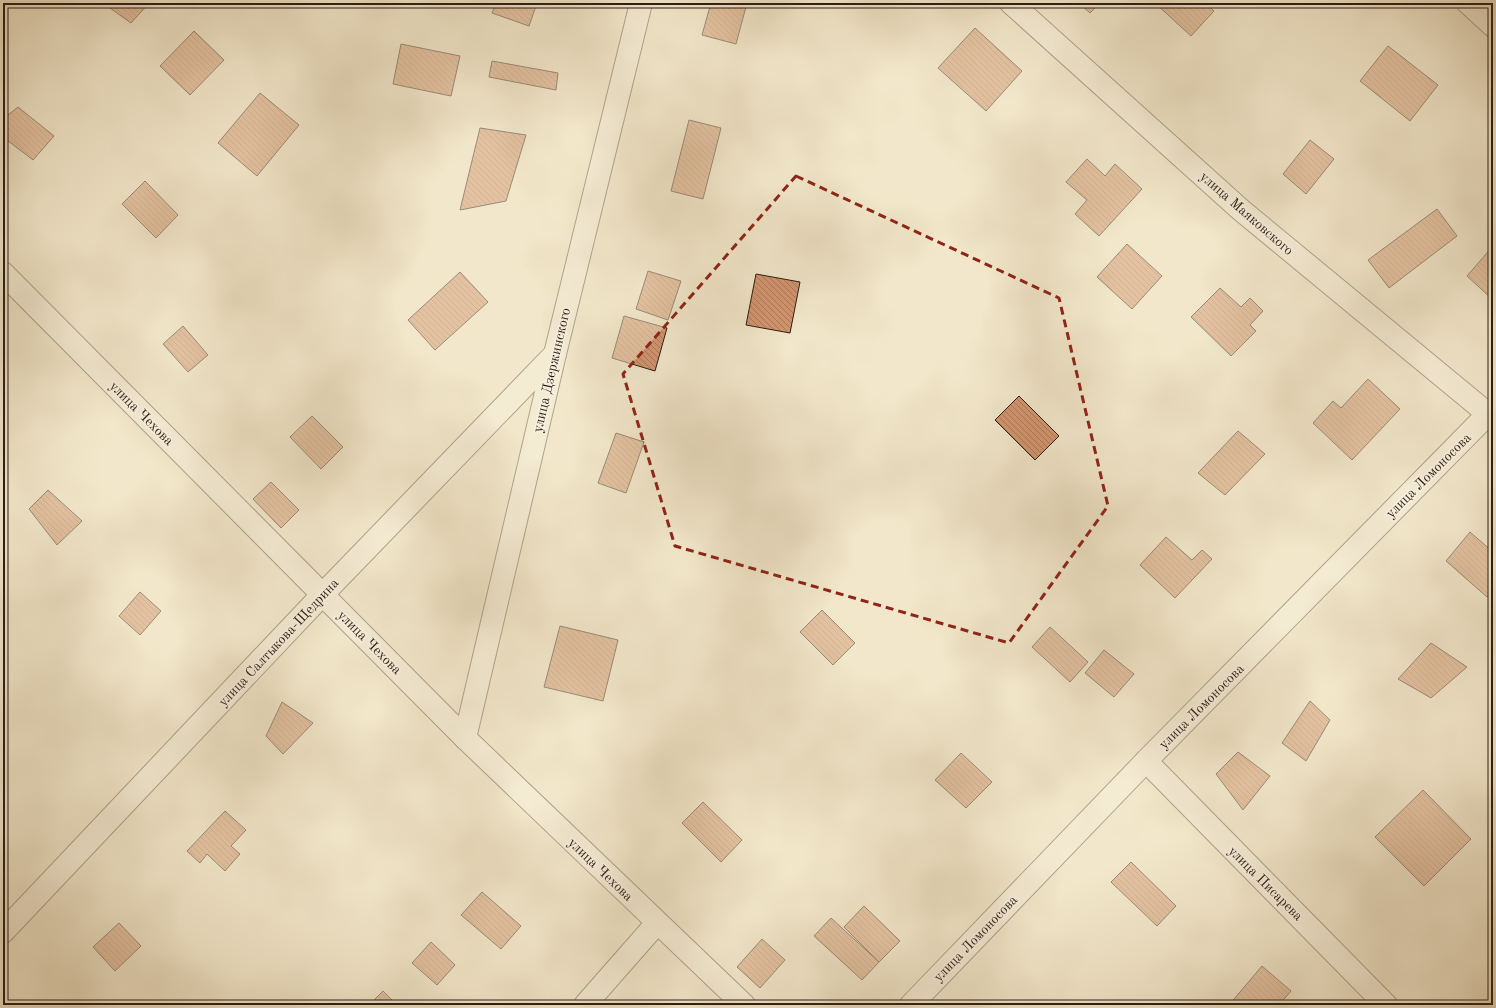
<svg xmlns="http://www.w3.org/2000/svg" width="1496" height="1008" font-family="'Old Standard TT',serif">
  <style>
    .building { fill: url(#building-back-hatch); stroke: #2b1d12 }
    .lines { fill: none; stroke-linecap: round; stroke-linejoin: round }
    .minor-casing { stroke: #5d5040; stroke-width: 24 }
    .minor { stroke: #f7efdd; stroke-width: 22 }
    .marked { fill: none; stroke: #8f2418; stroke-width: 3; stroke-dasharray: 8 5; stroke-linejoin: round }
    .labels { text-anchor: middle; stroke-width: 4; stroke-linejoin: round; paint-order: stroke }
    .street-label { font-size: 14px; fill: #2b1d12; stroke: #f7efdd }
  </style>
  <defs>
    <pattern id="building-back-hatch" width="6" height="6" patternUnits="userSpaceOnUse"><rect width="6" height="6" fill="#d2956f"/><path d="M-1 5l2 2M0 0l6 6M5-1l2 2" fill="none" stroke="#ab795a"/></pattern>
  </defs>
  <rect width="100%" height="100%" fill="#f2e7cb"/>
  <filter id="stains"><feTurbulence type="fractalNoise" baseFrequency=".005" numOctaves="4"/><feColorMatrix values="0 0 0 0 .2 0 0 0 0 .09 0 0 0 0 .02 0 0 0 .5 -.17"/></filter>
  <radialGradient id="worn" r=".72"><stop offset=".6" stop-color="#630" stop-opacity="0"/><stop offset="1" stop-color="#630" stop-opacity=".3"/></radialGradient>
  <!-- building -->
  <g class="building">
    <path d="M103,3H149L131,23Z"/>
    <path d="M496,3H537L529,26L492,13Z"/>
    <path d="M711,3H747L736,44L702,35Z"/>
    <path d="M1079,3H1100L1090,13Z"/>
    <path d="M1155,3H1205L1214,11L1191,36Z"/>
    <path d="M975,28L1022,71L986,111L938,68Z"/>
    <path d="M194,31L224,60L190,95L160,66Z"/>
    <path d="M401,44L460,56L451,96L393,84Z"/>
    <path d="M1388,46L1438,85L1410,121L1360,81Z"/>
    <path d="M492,61L558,73L556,90L489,77Z"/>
    <path d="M260,93L299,125L257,176L218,143Z"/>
    <path d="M18,107L54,136L33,160L3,137V119Z"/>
    <path d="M689,120L721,128L703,199L671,191Z"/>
    <path d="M480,128L526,135L506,201L460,210Z"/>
    <path d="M1310,140L1334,159L1306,194L1283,174Z"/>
    <path d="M1087,159L1105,176L1115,164L1142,189L1099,236L1075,214L1087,200L1066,182Z"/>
    <path d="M145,181L178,215L156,238L122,204Z"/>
    <path d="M1437,209L1457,236L1389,288L1368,260Z"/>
    <path d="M1127,244L1162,276L1132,309L1097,277Z"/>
    <path d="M1493,246V300L1467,276Z"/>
    <path d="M648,271L681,281L668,320L636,309Z"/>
    <path d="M460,272L488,302L435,350L408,320Z"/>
    <path d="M756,274L800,282L790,333L746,325Z"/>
    <path d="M1220,288L1241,307L1250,298L1263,311L1250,325L1256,331L1231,356L1191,317Z"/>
    <path d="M624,316L667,328L655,371L612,358Z"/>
    <path d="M183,326L208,355L188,372L163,344Z"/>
    <path d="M1368,379L1400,409L1352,460L1313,423L1333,401L1341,408Z"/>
    <path d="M1019,396L1059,436L1035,460L995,420Z"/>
    <path d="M312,416L343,447L321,469L290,437Z"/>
    <path d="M1238,431L1265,454L1225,495L1198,473Z"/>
    <path d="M616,433L644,442L626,493L598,483Z"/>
    <path d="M271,482L299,510L281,528L253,499Z"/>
    <path d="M48,490L82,521L57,545L29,509Z"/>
    <path d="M1470,532L1493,552V590L1487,597L1446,561Z"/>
    <path d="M1166,537L1192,560L1202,550L1212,559L1175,598L1140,565Z"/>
    <path d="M140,592L161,611L140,635L119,616Z"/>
    <path d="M822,610L855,643L833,665L800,632Z"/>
    <path d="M560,626L618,640L603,701L544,687Z"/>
    <path d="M1050,627L1088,662L1070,682L1032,647Z"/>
    <path d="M1431,643L1467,667L1431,698L1398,679Z"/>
    <path d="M1104,650L1134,674L1114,697L1085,673Z"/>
    <path d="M1310,701L1330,720L1306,761L1282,743Z"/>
    <path d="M282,702L313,723L283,754L266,736Z"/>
    <path d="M1238,752L1270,776L1243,810L1216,774Z"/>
    <path d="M961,753L992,782L966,808L935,780Z"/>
    <path d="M1423,790L1471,839L1424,886L1375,837Z"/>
    <path d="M703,802L742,840L721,862L682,823Z"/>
    <path d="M225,811L246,830L231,846L240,854L225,871L207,854L200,863L187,851Z"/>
    <path d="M1131,862L1176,906L1157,926L1111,882Z"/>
    <path d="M482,892L521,926L501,949L461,915Z"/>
    <path d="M864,906L900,941L879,962L844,927Z"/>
    <path d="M831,918L879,962L862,980L814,936Z"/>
    <path d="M119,923L141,946L115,971L93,947Z"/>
    <path d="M762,939L785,960L760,988L737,967Z"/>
    <path d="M431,942L455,965L437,985L412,963Z"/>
    <path d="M1262,966L1291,991L1279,1005H1229Z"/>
    <path d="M383,991L397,1005H369Z"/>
  </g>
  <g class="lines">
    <!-- minor casing -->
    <g class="minor-casing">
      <g id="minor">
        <path d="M1011,3L1241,210L1493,418"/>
        <path d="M1468,3L1493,26"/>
        <path d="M3,273L465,738L744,1005"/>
        <path d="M465,738L555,354L641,3"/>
        <path d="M1146,761L1386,1005"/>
        <path d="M3,932L323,594L555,354"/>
        <path d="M585,1005L657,923"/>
        <path d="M911,1005L1146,761L1493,409"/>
      </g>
    </g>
    <!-- minor -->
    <use href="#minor" class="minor"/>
  </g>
  <!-- marked area -->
  <path d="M0 0H1496V1008H0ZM796,176L1059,298L1108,506L1009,643L675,546L623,374Z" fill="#f2e7cb" fill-opacity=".55" fill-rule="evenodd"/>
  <path class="marked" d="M796,176L1059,298L1108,506L1009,643L675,546L623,374Z"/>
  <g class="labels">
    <!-- street labels -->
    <g class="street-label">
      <text transform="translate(1247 213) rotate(41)" y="5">улица Маяковского</text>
      <text transform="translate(551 370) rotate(-77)" y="5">улица Дзержинского</text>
      <text transform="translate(142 413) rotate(45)" y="5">улица Чехова</text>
      <text transform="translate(1428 475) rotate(-45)" y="5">улица Ломоносова</text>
      <text transform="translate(278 642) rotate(-47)" y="5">улица Салтыкова-Щедрина</text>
      <text transform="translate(370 642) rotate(45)" y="5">улица Чехова</text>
      <text transform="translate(1201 706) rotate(-45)" y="5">улица Ломоносова</text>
      <text transform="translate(601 869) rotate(44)" y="5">улица Чехова</text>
      <text transform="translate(1266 883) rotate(45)" y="5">улица Писарева</text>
      <text transform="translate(975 938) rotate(-46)" y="5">улица Ломоносова</text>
    </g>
  </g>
  <!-- margin -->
  <rect width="1496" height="1008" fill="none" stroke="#f2e7cb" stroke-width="16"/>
  <rect x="4" y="4" width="1488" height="1000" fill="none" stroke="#2b1d12" stroke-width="2"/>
  <rect x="8" y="8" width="1480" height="992" fill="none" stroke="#2b1d12"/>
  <rect width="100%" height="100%" filter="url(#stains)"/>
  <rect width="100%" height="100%" fill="url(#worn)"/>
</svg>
